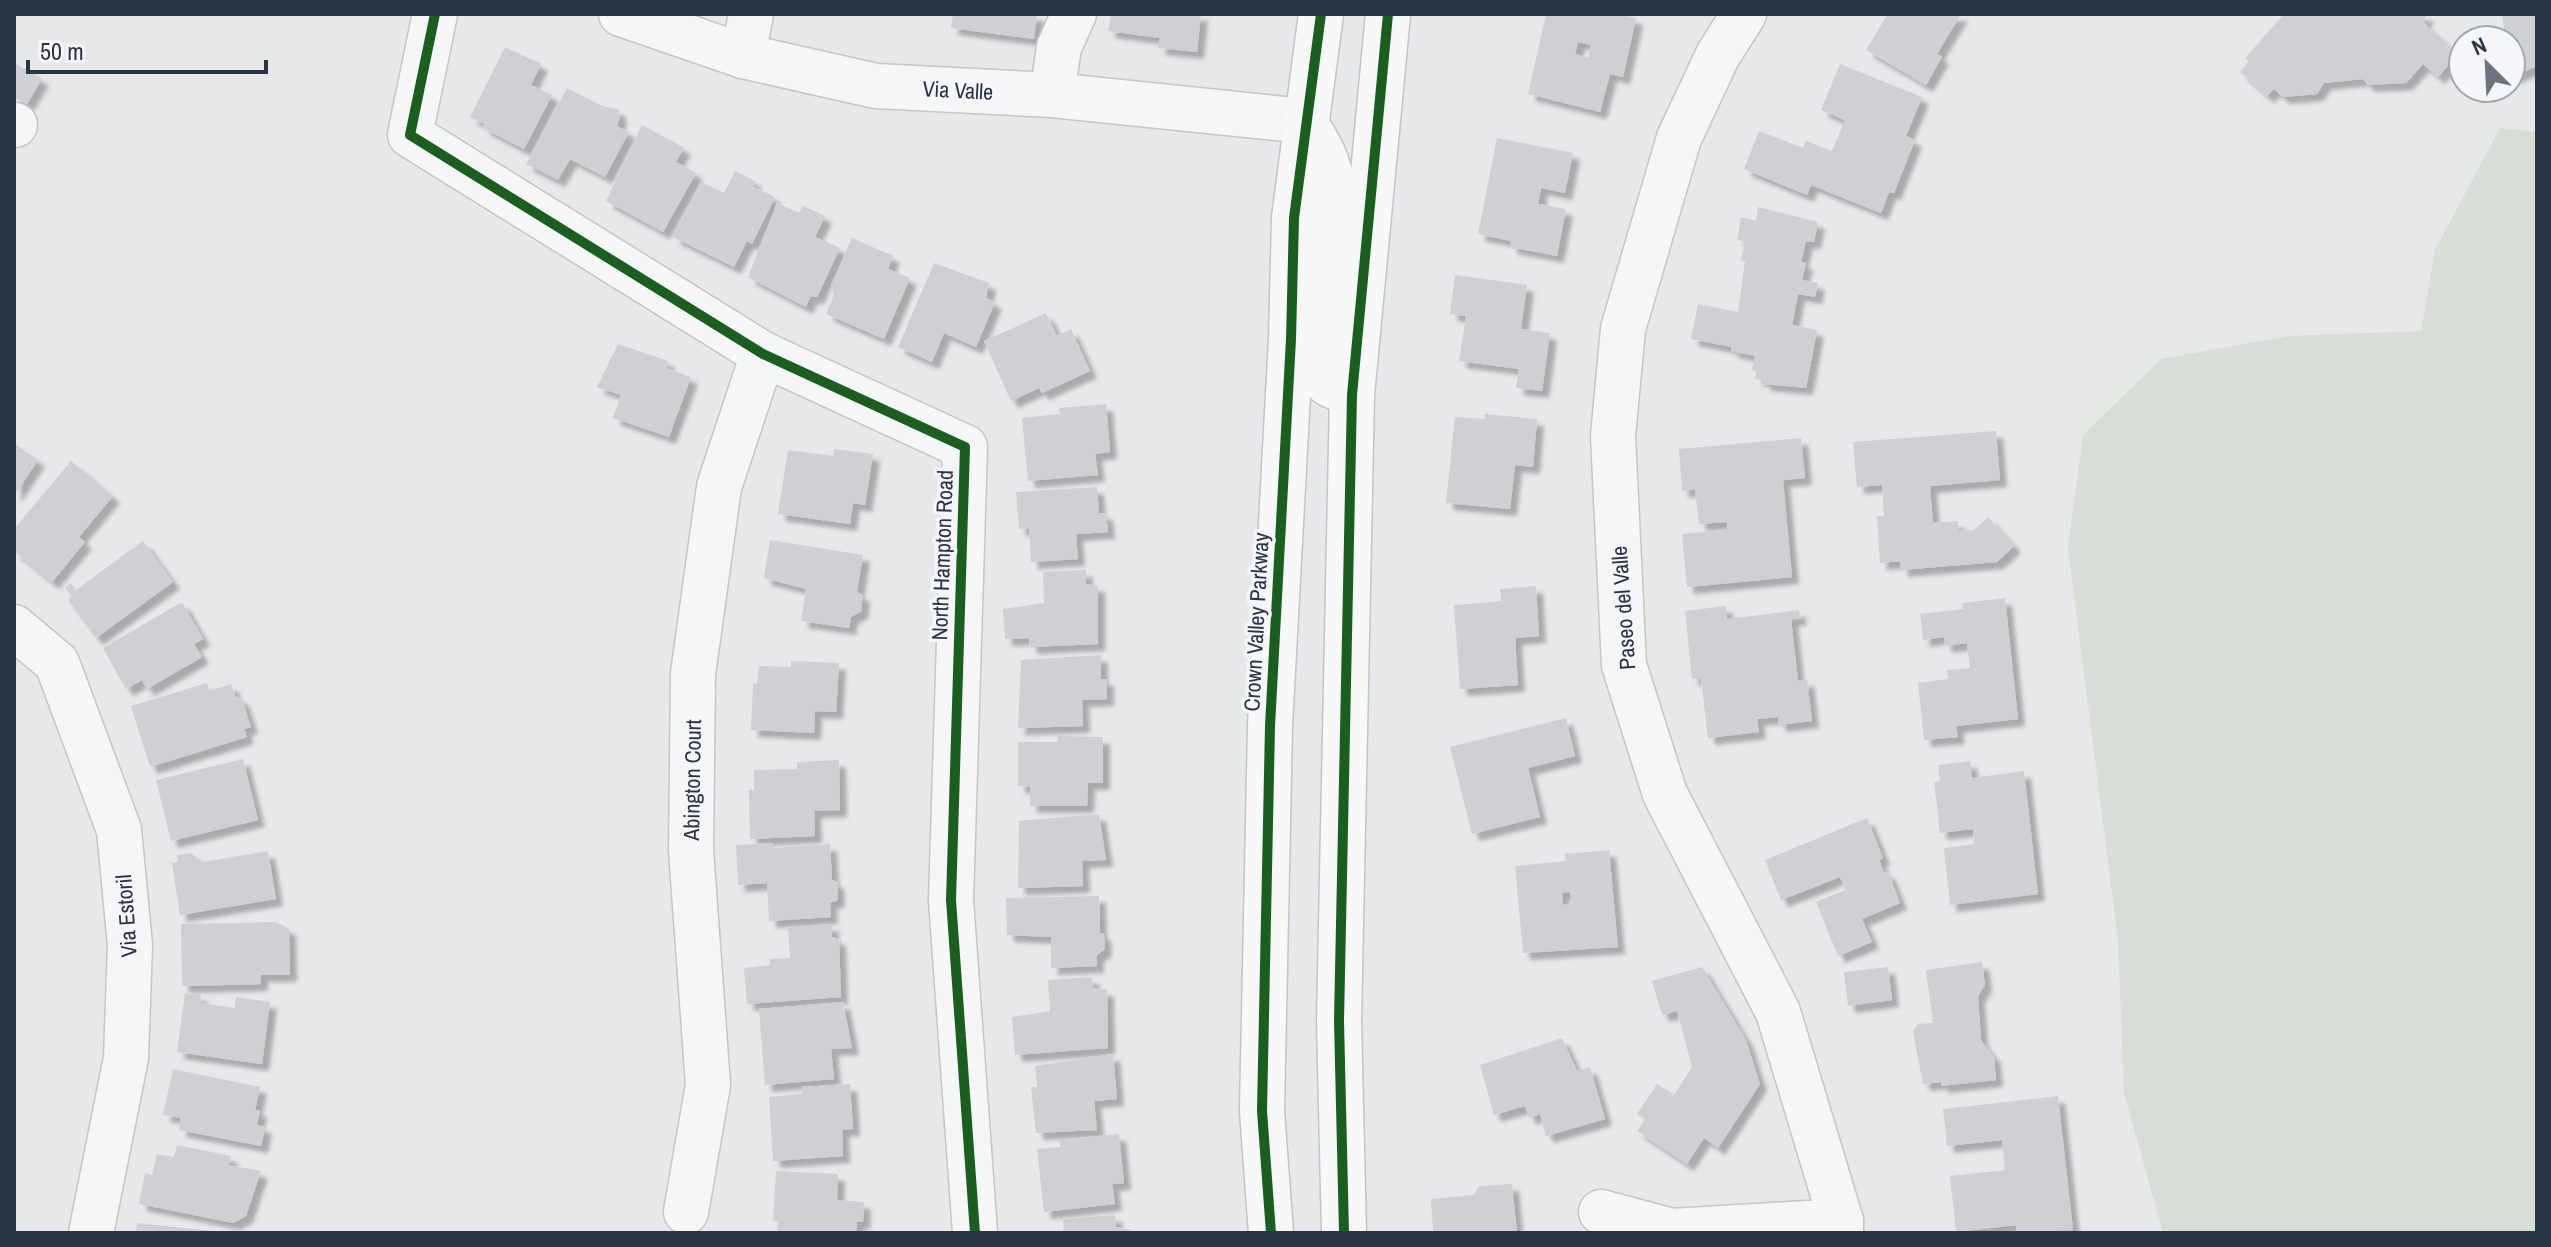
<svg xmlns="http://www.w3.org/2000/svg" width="2551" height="1247" font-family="'Archivo Narrow',sans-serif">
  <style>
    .green { fill: #d6ded6 }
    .building { fill: #ced0d3; fill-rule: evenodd; filter: url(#shadow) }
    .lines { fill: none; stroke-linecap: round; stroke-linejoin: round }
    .minor-casing { stroke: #c4c6c8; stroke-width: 47 }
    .major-casing { stroke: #c2c5c8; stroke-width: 47 }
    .minor { stroke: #f5f6f7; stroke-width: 44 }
    .major { stroke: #f8f8f8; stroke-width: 44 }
    .cycleway-casing { stroke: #f4f6f9; stroke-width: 15 }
    .cycleway { stroke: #1b5e20; stroke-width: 10 }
    .labels { text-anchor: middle; stroke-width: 7; stroke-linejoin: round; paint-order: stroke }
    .street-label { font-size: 22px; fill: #2b3445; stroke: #f4f6f9 }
  </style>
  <defs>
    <filter id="shadow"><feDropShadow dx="7" dy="7" stdDeviation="2" flood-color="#0004"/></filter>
  </defs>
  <rect width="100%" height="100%" fill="#e6e8ea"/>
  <!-- green -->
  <path class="green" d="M2500,128L2537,132V1233H2163L2124,1093L2118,940L2068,548L2083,435L2161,359L2288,336L2421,331L2435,250Z"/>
  <!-- building -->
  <g class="building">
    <path d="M953,14H1037L1034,39L951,28Z"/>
    <path d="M1111,14H1201L1197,52L1158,48L1160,38L1108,31Z"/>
    <path d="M1546,14H1619L1636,18L1623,77L1610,74L1600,112L1528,94ZM1578,42L1591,45L1588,58L1575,54Z"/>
    <path d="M1888,14H1961L1937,54L1942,57L1926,85L1866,50Z"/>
    <path d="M2284,14H2427L2423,22L2458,54L2438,77L2423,64L2406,83L2368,85L2363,79L2324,83L2317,94L2283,97L2274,89L2267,96L2240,72L2249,61L2245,58Z"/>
    <path d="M2502,14H2537V66L2512,77L2511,40H2496L2493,33L2504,29Z"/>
    <path d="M505,47L541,64L531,85L552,95L524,149L483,128L485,124L470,117Z"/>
    <path d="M14,63L42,79L27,104L14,97Z"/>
    <path d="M1840,64L1922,97L1906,136L1915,140L1894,193L1889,192L1881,213L1811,185L1807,195L1744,169L1759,131L1803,148L1806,141L1832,151L1845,120L1821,110Z"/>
    <path d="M567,88L602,106L618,109L620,118L617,126L629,132L605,177L570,159L558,180L526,164Z"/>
    <path d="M642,125L684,148L676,162L696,173L663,232L606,201Z"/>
    <path d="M1497,138L1573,153L1565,193L1541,188L1538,204L1566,209L1557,256L1510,247L1511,241L1478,234Z"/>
    <path d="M735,171L755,181L752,186L775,197L752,244L747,241L734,267L673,237L701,182L724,193Z"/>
    <path d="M777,203L799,213L803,206L825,216L815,237L840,248L817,297H810L806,307L748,277Z"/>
    <path d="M1758,207L1818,222L1814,242L1806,241L1801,262L1806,263L1802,280L1818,283L1815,297L1798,294L1792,325L1817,330L1806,388L1763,384L1764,380L1755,379L1756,371L1752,370L1755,356L1731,351L1732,347L1691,339L1698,304L1738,312L1745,261H1741L1745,241L1737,240L1741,217L1756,221Z"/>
    <path d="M852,238L893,256L888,269L910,278L884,339L826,314L834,295L831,286Z"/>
    <path d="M934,263L989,283L986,298L995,302L976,347L944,333L932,362L898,347Z"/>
    <path d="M1455,275L1527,285L1521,329L1550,333L1542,391L1516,388L1519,369L1459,361L1466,316L1450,314Z"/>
    <path d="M1046,313L1057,336L1071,329L1090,371L1042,393L1039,388L1011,401L984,341Z"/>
    <path d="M618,344L668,361L666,368L691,377L669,437L613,418L621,395L597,387Z"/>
    <path d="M1106,404L1110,452L1095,454L1098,475L1028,481L1022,418L1060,414L1059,408Z"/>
    <path d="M1485,414L1537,419L1533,467L1515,465L1510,509L1446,503L1455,417L1485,419Z"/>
    <path d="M1996,431L2000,480L1930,486L1933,523L1958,521L1959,531L1974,530L1988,517L2014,546L1997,562L1901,570L1900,561L1880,563L1877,516H1884L1882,485L1857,487L1853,442Z"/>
    <path d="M1801,438L1805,478L1783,480L1792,577L1687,587L1682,534L1727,530V522L1699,524L1695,489L1682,491L1679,449Z"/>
    <path d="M14,444L38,460L14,496Z"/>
    <path d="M834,449L873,454L865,505L853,503L850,524L778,514L788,450L833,456Z"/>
    <path d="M71,461L113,496L79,537L85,542L52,582L14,551V529Z"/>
    <path d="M1097,487L1099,513H1106L1108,532L1076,534L1078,559L1031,562L1029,528L1019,529L1016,492Z"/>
    <path d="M770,540L863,555L857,592L863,595L861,612L851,617L849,628L801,621L806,589L764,578Z"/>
    <path d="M143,541L173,582L96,638L68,600L72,597L65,588L71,583L76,590Z"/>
    <path d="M1086,570V584L1098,586V644L1030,647L1029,638L1005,639L1003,609L1044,603L1043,572Z"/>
    <path d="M1536,586L1539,636L1515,638L1518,685L1460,689L1454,605L1501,601L1500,589Z"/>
    <path d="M2005,598L2018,719L1956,726L1958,737L1924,740L1918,683L1948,679L1947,670L1970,668L1967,643L1945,646L1944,637L1923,640L1920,614L1963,609L1962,603Z"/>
    <path d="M182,602L203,639L194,644L202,657L147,689L142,680L126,689L103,648Z"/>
    <path d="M1726,606L1727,619L1799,610L1800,618L1791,619L1798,681L1807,679L1812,721L1779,725L1778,717L1757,719L1759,732L1708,738L1701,678L1692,679L1685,611Z"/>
    <path d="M1101,655V679H1107V699L1082,700L1083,726L1018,728L1021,660Z"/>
    <path d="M791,661L839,663L836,712L815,711L814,733L751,730L753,683L757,684L759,666L791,667Z"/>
    <path d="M207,683L209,691L231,684L235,696L242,699L251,727L244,729L247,737L150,767L131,706Z"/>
    <path d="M1566,718L1575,756L1528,768L1540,817L1472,834L1450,747Z"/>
    <path d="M1058,736L1103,737V783H1088L1087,806H1030V787L1018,786V742H1058Z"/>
    <path d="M243,759L258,820L171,841L156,780Z"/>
    <path d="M839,760L840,810L814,811L815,836L750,839L749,790H754V770L797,769V762Z"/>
    <path d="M1970,761L1972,778L2024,771L2038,894L1950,905L1944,848L1974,844L1973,829L1940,833L1934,782L1940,781L1938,765Z"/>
    <path d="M1099,814L1106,860L1082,861L1083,886L1018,888L1019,821Z"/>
    <path d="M1867,818L1883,858L1879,860L1884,873L1888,872L1900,903L1862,919L1872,942L1838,956L1816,902L1845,890L1840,877L1781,900L1765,860Z"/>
    <path d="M773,843V848L830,844L832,880L837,882L838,900L830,903L831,917L769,921L767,883L738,885L736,845Z"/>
    <path d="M1609,850L1618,947L1523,953L1515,866L1566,861L1565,854ZM1570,892L1572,904L1563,905L1562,893Z"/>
    <path d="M268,851L276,899L180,915L172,863L178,862L177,855L191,853L202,862Z"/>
    <path d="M1099,896L1100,933L1104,934L1105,949L1097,955V966L1051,968V937L1007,935L1006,898Z"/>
    <path d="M276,922L289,929L290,975H261V984L182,986L181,924Z"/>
    <path d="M832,924V937L839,939L841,997L747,1004L744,968L770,965V959L790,958L788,928Z"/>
    <path d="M1982,962L1985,985L1978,996L1981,1040L1994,1057L1996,1080L1941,1086V1082L1923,1084L1913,1031L1918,1024L1933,1023L1926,970Z"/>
    <path d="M1702,967L1746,1040L1760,1084L1718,1148L1704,1138L1687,1164L1637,1131L1645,1119L1637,1114L1657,1084L1674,1095L1692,1067L1677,1011L1662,1015L1652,981Z"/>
    <path d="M1888,967L1892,1000L1848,1006L1844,972Z"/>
    <path d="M1092,977L1093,988L1107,990L1108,1048L1015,1055L1012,1017L1050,1011L1048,980Z"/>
    <path d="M185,993L201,995L200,1003L235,1008L236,997L270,1002L262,1064L177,1052Z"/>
    <path d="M843,1002L852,1048L831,1049L834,1079L765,1085L759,1009Z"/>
    <path d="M1562,1038L1577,1071L1590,1067L1605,1119L1546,1136L1540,1114L1529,1118L1525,1106L1494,1115L1480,1065Z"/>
    <path d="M1113,1054L1117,1099L1094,1101L1097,1130L1036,1133L1031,1087H1037L1035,1066Z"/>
    <path d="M173,1069L260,1087L255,1110H260L257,1125L265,1127L261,1146L179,1130L181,1118L163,1115Z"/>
    <path d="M850,1084L853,1129L842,1130L843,1156L773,1161L769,1097L802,1094V1087Z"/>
    <path d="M2058,1096L2073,1230L2017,1233L2016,1225L1956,1232L1950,1176L2005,1170L2002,1140L1947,1146L1943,1109Z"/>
    <path d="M1119,1134L1124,1183L1112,1184L1115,1204L1044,1212L1037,1149L1060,1147L1059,1140Z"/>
    <path d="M177,1145L231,1156L228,1165L261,1171L246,1216L233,1223L139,1204L145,1173L152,1175L157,1154L174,1157Z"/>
    <path d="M776,1171L838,1174L837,1200L864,1202L863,1222H857L856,1233H777L778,1221H773Z"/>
    <path d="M1512,1184L1517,1233H1433L1431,1199L1474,1195L1479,1186Z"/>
    <path d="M1115,1215L1116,1227L1131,1230L1132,1233H1064L1063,1219Z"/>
    <path d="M137,1223L213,1231L212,1233H136Z"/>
  </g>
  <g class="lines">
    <!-- minor casing -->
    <g class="minor-casing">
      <g id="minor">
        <path d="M435,14L410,135L763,354L965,447L951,900L975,1233"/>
        <path d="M621,14L743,56L876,86L1052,95L1304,121"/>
        <path d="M1744,14L1718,55L1679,138L1623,329L1613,436L1624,665L1665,794L1778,1012L1841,1221V1233"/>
        <path d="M743,56L751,14"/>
        <path d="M1052,95L1059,47L1074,14"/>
        <path d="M14,125H15"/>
        <path d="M14,627L57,663L119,830L130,945L126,1058L91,1233"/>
        <path d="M686,1212L708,1085L691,850L693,674L719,487L763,354"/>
        <path d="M1601,1212L1672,1231L1841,1221"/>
      </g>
    </g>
    <!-- major casing -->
    <g class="major-casing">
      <g id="major">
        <path d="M1304,121C1318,143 1330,161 1332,187L1325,366L1328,384L1352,395"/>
        <path d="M1271,1233L1262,1111L1270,726L1291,339L1294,218L1321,14"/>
        <path d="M1344,1233L1339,1021L1352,395L1388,14"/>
      </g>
    </g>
    <!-- minor -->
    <use href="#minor" class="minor"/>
    <!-- major -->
    <use href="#major" class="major"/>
    <!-- cycleway casing -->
    <g class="cycleway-casing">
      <g id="cycleway">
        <path d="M435,14L410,135L763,354L965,447L951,900L975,1233"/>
        <path d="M1271,1233L1262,1111L1270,726L1291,339L1294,218L1321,14"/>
        <path d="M1344,1233L1339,1021L1352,395L1388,14"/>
      </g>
    </g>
    <!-- cycleway -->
    <use href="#cycleway" class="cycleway"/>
  </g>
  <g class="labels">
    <!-- street labels -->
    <g class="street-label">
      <text transform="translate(958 90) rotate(3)" y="8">Via Valle</text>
      <text transform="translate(942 555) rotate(-88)" y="8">North Hampton Road</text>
      <text transform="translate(1623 608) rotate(-94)" y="8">Paseo del Valle</text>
      <text transform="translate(1256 622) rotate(-87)" y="8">Crown Valley Parkway</text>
      <text transform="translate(692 780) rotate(-89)" y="8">Abington Court</text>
      <text transform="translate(126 916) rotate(-94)" y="8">Via Estoril</text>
    </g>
  </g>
  <!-- border -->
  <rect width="2551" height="1247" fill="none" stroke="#2b3445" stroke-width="32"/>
  <!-- north arrow -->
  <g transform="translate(2487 64) rotate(336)"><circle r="38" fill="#f4f6f9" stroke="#a4a8b1" stroke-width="2"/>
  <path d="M0-6L14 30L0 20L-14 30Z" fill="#6c737f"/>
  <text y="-12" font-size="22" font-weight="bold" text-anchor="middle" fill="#2b3445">N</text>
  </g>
  <!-- scale -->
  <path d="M28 60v12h238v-12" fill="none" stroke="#2b3445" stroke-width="4"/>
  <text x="40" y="60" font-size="24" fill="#2b3445" stroke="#f4f6f9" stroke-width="6" paint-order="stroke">50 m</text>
</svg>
